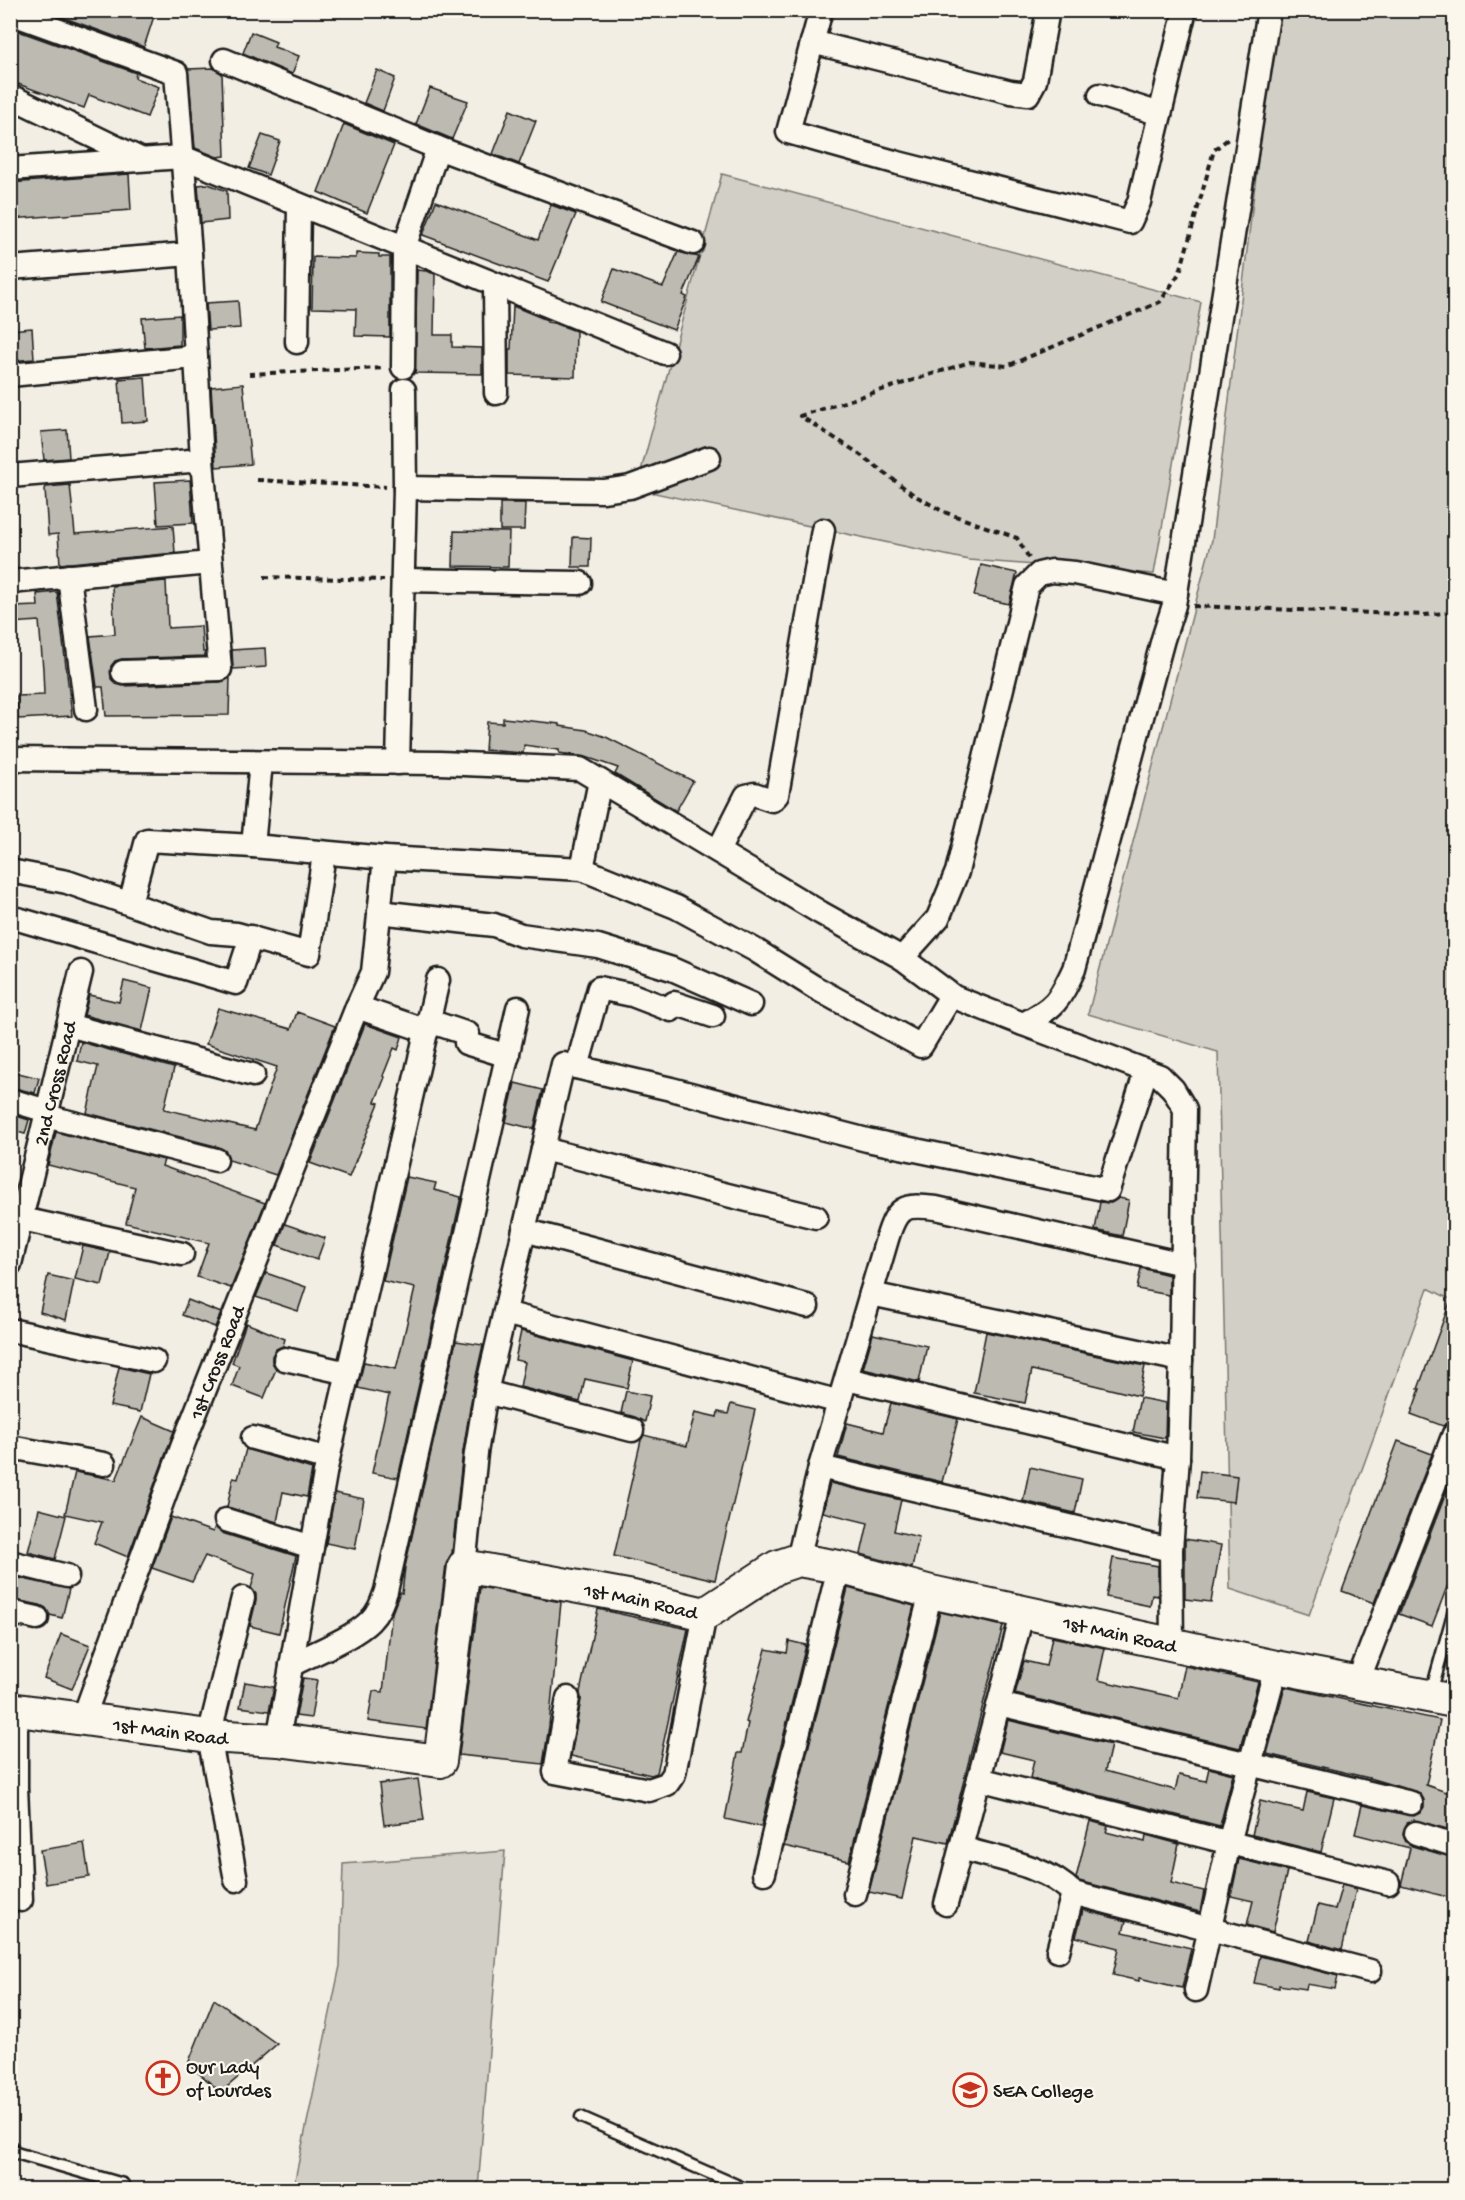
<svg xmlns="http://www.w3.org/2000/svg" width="1465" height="2200" font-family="'Gochi Hand',sans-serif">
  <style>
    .green { fill: #d2cfc6; stroke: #777671; stroke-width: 1.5 }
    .building { fill: #bdbab1; stroke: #1c1c1c; stroke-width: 1.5 }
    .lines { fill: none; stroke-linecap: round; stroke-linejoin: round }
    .lane-casing { stroke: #1c1c1c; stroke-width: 15 }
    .street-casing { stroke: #1c1c1c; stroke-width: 27 }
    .secondary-casing { stroke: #1c1c1c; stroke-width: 36 }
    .path { stroke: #1c1c1c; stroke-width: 4; stroke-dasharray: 6 4.5; stroke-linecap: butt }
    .lane { stroke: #fbf7ec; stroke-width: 10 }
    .street { stroke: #fbf7ec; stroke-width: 22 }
    .secondary { stroke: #fbf7ec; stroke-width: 32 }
    .labels { text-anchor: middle; stroke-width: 4.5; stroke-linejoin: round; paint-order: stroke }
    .street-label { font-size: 20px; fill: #1c1c1c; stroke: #fbf7ec }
    .poi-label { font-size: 20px; fill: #1c1c1c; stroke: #fbf7ec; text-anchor: start }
  </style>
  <rect width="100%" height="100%" fill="#f2eee4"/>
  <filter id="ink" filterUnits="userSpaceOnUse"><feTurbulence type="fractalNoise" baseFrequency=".0167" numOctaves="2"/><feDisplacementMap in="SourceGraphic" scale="12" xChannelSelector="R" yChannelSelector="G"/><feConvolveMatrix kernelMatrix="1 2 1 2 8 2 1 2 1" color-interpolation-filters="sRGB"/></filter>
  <g filter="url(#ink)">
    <!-- green -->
    <g class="green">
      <path d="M1276,11H1454V1301L1428,1288L1309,1615L1230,1589L1218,1052L1088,1014L1212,540Z"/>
      <path d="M722,174L1201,302L1154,574L969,560L636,489Z"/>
      <path d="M505,1851L478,2189H293L340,1966L343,1864Z"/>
    </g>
    <!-- building -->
    <g class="building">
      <path d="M43,10H156L144,47Z"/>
      <path d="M10,28L136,73L135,78L159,87L147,117L89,95L84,108L10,81Z"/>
      <path d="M251,32L276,42L274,47L299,56L292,74L243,53Z"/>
      <path d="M213,68L222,74L225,156L217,157L195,148L188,69Z"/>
      <path d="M377,70L395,78L383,111L364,103Z"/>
      <path d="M430,88L468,101L452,139L416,124Z"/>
      <path d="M510,110L536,121L519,164L493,154Z"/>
      <path d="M344,124L394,145L367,213L318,192Z"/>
      <path d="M262,135L280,141L268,175L249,168Z"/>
      <path d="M129,174L131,210L10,219V183Z"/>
      <path d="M208,184L227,191L228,220L201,223L198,185Z"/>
      <path d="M436,201L538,240L551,205L576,214L548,282L423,235Z"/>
      <path d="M678,252L699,257L683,295L687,297L674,330L601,302L614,269L663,287Z"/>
      <path d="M356,253L379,254V257H390V337L355,336L356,309L312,308L313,257L356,258Z"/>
      <path d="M417,270L426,271L435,274L434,335H452V347L482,348V374L415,373Z"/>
      <path d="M238,301L240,328L208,330L206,303Z"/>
      <path d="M513,306L547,320V322L554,323L576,331L575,377L509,375V349H511Z"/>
      <path d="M180,315V345L145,348L142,318Z"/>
      <path d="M32,328L34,359L10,361V330Z"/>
      <path d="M145,377L148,421L122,423L119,379Z"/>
      <path d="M243,384L251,464L216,467L211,387Z"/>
      <path d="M67,430L69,458L44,460L41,432Z"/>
      <path d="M190,480L193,523L158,525L155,482Z"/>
      <path d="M70,485L75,534L173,526L175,553L60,564L58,534L48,535L45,489L46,487Z"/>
      <path d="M500,503H525L524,530H500Z"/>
      <path d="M454,531L509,532L508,567L453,566Z"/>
      <path d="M573,537L591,538L590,567H572Z"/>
      <path d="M981,565L1017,573L1009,604L974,596Z"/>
      <path d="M166,581L168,628L201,626L203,652H205V656L122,659L115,661L111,666V679L116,684L123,686L220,682L230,678L229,715L106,716L103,687H97L90,636L115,634L112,586Z"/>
      <path d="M57,592L72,716L18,719L17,696L44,695L43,669L39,621L11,623V607L38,606L37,594Z"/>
      <path d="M265,648L266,667L233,669L232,650Z"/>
      <path d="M503,718L560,724V726L586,730L606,737L693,781L676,811L615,774L618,768L586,757L559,753V750L524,745L523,753L485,750L487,722L503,723Z"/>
      <path d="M124,981L152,988L142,1031L84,1015L89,995L119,1002Z"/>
      <path d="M218,1008L291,1029L297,1012L335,1026L276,1175L229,1160L226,1151L219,1147L87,1113L98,1066L77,1061L81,1042L174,1068L164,1109L255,1130L277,1067L206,1044Z"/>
      <path d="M365,1024L402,1037L398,1050L394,1048L383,1076L385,1077L375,1102L379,1103L349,1177L310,1163Z"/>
      <path d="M10,1071L39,1078L35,1093L10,1087Z"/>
      <path d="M515,1083L543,1090L534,1129L506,1122Z"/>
      <path d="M10,1114L29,1120L25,1134L10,1130Z"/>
      <path d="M56,1132L164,1160L162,1166L265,1203L231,1288L197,1277L209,1243L126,1223L135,1187L48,1165Z"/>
      <path d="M407,1177L436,1183L434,1190L461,1197L398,1478L372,1473L389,1395L358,1388L364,1362L396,1369L400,1353L415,1288L383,1281Z"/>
      <path d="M1119,1198L1129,1200L1122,1236L1095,1230L1100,1202L1111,1203Z"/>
      <path d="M285,1224L325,1238L317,1260L277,1245Z"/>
      <path d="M83,1246L110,1252L102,1285L75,1279Z"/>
      <path d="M1141,1268L1169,1275V1295L1137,1289Z"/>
      <path d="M266,1273L306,1287L298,1311L256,1297Z"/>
      <path d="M48,1275L74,1281L66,1320L40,1312Z"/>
      <path d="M1453,1294L1455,1295V1421L1446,1423L1443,1426L1411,1414L1420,1389H1418Z"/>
      <path d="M188,1300L221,1313L215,1327L182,1315Z"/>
      <path d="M246,1323L285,1339L283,1346L276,1349L272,1356V1362L276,1369L264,1398L232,1386L239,1366L232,1363Z"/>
      <path d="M521,1331L633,1361L627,1388L585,1379L580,1402L520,1387L525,1362L515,1360Z"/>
      <path d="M986,1332L1145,1366L1139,1396L1032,1370L1025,1403L974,1393Z"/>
      <path d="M873,1334L927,1346L919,1382L863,1369Z"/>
      <path d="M456,1341L483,1345L473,1390L463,1451L452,1553L446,1564L426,1729L368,1721L373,1691L383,1692L392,1613L400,1592L402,1593L405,1567Z"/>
      <path d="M119,1367L149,1374L140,1412L110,1406Z"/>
      <path d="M626,1391L650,1396L645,1422L635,1417L621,1413Z"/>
      <path d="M1140,1398L1166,1403L1165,1438L1133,1432Z"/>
      <path d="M891,1403L958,1419L942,1482L838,1457L847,1423L883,1432Z"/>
      <path d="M731,1404L755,1410L715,1580L614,1556L641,1440L644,1435L687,1446L695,1412L717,1417L718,1412L728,1414Z"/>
      <path d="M142,1417L174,1431L128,1557L94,1543L102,1522L65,1514L75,1472L116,1480Z"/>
      <path d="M1398,1441L1432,1454L1374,1603L1342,1591Z"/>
      <path d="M246,1449L312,1469L307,1497L283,1492L277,1522L227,1507L233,1478L238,1479Z"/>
      <path d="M1030,1467L1082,1479L1075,1513L1023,1501Z"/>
      <path d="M1455,1470V1566L1432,1626L1399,1614Z"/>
      <path d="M1200,1471L1237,1476L1234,1502L1197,1498Z"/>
      <path d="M830,1483L901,1500L894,1531L919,1537L912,1568L861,1554L868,1523L823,1512Z"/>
      <path d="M335,1493L364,1499L355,1549L326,1543Z"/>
      <path d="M39,1509L66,1516L55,1559L28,1552Z"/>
      <path d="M171,1517L213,1532L215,1526L222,1533L296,1556L279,1633L250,1626L256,1601V1594L251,1588L255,1574L205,1556L192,1582L152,1568Z"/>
      <path d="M1185,1539L1221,1545L1211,1602L1185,1599Z"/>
      <path d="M1113,1558L1158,1566V1596L1152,1595L1150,1606L1106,1597Z"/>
      <path d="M10,1576L69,1589L62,1618L50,1615L46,1608L40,1605L10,1599Z"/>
      <path d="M480,1587L561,1602L549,1726L543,1764L459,1755Z"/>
      <path d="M848,1588L914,1606L849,1861L784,1846Z"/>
      <path d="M598,1609L688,1629L657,1773L651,1775L571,1756L581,1700L580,1692Z"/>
      <path d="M940,1612L1003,1626L948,1843L916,1836L902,1899L869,1892Z"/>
      <path d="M61,1634L90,1645L72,1689L44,1678Z"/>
      <path d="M1052,1637L1105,1648L1098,1680L1124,1686L1178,1698L1185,1666L1258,1682L1240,1748L1015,1694L1024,1661L1046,1666Z"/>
      <path d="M789,1641L806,1645L761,1827L725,1819L738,1753H742L748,1723L746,1722L766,1649L787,1653Z"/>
      <path d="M303,1678L317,1680L311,1718L296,1716Z"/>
      <path d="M245,1682L274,1687L269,1711L240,1707Z"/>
      <path d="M1285,1687L1440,1720L1426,1785L1455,1795V1831L1414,1820L1407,1823L1403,1835L1406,1842L1412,1846L1455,1858V1899L1401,1885L1410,1848L1355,1834L1362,1805L1414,1816L1420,1813L1424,1807V1800L1420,1793L1369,1778L1267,1754Z"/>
      <path d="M1008,1720L1111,1745L1105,1771L1175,1790L1179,1775L1206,1781L1209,1768L1233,1774L1220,1826L1030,1778L1034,1760L1000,1752Z"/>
      <path d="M418,1779L424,1820L384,1825L379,1784Z"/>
      <path d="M1307,1792L1334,1798L1321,1852L1252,1835L1260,1801L1303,1811Z"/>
      <path d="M1090,1821L1108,1826L1106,1832L1145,1842L1146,1835L1179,1844L1171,1883L1204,1891L1200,1912L1079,1881L1076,1878Z"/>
      <path d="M84,1843L89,1877L46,1884L40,1850Z"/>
      <path d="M1239,1859L1287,1871L1273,1932L1247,1925L1253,1901L1231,1896Z"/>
      <path d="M1342,1885L1356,1889L1342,1950L1309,1941L1318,1905L1335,1909Z"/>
      <path d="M1083,1910L1126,1921L1123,1932L1191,1948L1182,1988L1139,1978V1981L1113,1975L1119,1948L1076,1937Z"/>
      <path d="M1260,1956L1338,1976L1335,1989L1307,1984L1306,1989L1279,1985V1988L1254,1983Z"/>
      <path d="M214,1999L277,2044L221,2092L188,2064Z"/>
    </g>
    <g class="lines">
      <!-- lane casing -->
      <g class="lane-casing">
        <g id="lane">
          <path d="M1433,1693L1434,1682L1454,1610"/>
          <path d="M581,2117L748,2190"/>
          <path d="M10,2145L16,2153L123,2184"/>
        </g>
      </g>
      <!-- street casing -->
      <g class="street-casing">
        <g id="street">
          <path d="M821,10L788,132L898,163L1130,222L1139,202L1185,10"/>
          <path d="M10,13L176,73L190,254L10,268"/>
          <path d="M812,42L1011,92L1028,94L1035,81L1048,10"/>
          <path d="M224,60L438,148L693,243"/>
          <path d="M1100,95L1160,114"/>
          <path d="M10,96L140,159"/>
          <path d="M10,169L182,157L665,353"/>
          <path d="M495,285L496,393"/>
          <path d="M297,342L299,205"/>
          <path d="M403,367L404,248L438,148"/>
          <path d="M10,375L194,357"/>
          <path d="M10,476L202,460"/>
          <path d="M405,488L604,491L630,487L709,458"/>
          <path d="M69,576L86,709"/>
          <path d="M403,580L580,583"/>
          <path d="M10,582L210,563"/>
          <path d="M123,672L220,669L202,460L190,254"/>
          <path d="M10,759L440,763L580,769L821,913L902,958L954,997L1023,1024C1055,1008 1059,1001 1074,969L1163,639L1174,605L1269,10"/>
          <path d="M398,763L405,488L404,390"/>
          <path d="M253,846L261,762"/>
          <path d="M718,851L746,796L754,794L772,800L777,795L823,530"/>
          <path d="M582,869L600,781"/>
          <path d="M10,871L67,882L211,932L237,934L309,954L324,854"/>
          <path d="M130,903L147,840L253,846L385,858L582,869L676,907L755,950L814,987L921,1046L951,996"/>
          <path d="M379,912L494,925L521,935L598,946L672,969L751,1004"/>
          <path d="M18,919L236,983L251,937"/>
          <path d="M902,958L938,918L957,872L1027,586L1039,574L1052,571L1075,573L1176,594"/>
          <path d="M357,1007L427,1031"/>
          <path d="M429,1021L468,1034L466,1043L508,1056"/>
          <path d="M1023,1024L1160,1076L1173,1089L1185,1109L1181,1360L1178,1458L1171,1550L1172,1644"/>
          <path d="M68,1025L253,1075"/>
          <path d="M577,1067L599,988L632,995L671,1010L674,1003L713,1016"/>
          <path d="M10,1100L47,1111"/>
          <path d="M46,1116L216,1160"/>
          <path d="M543,1149L816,1217"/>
          <path d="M22,1219L182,1254"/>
          <path d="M524,1230L807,1306"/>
          <path id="s1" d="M10,1264L81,972"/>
          <path d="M871,1294L1181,1360"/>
          <path d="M505,1313L840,1402"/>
          <path d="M10,1330L154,1361"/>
          <path d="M285,1359L348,1373"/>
          <path d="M847,1379L1178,1458"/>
          <path d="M486,1392L632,1430"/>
          <path d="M253,1438L328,1459"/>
          <path d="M10,1447L104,1464"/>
          <path d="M820,1467L1171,1550"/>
          <path d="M226,1520L312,1547"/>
          <path d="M798,1560L820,1467L887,1239C897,1206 904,1204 936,1208L1183,1264"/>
          <path d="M10,1562L67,1576"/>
          <path d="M464,1566L476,1453L486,1392L563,1064L671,1089L867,1140L1108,1190L1146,1071"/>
          <path d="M10,1612L37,1618"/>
          <path d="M291,1665C314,1653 353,1638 370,1621C379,1612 382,1602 386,1591L518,1008"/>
          <path d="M1358,1681L1454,1434"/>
          <path d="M568,1698L555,1772L649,1790L667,1784L674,1774L705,1614"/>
          <path d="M999,1704L1411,1803"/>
          <path d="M16,1709V1787L21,1900"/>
          <path id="s2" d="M83,1719L184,1442L357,1007L373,972L385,858"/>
          <path d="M278,1740L326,1468L438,980"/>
          <path d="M979,1779L1388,1883"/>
          <path d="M1416,1833L1454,1845"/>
          <path d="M961,1848C998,1859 1045,1865 1073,1893L1058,1951"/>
          <path d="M764,1873L839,1567"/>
          <path d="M236,1880L209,1736L243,1598"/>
          <path d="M1073,1893L1370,1971"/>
          <path d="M855,1894L931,1592"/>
          <path d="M946,1904L1023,1611"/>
          <path d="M1196,1990L1229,1843L1276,1667"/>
        </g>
      </g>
      <!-- secondary casing -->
      <g class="secondary-casing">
        <g id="secondary">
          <path id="s3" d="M10,1709L209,1736L278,1740L440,1761L464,1566L633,1597L705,1614L777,1567L798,1560L839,1567L931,1592L1276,1667L1454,1701"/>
        </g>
      </g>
      <!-- path -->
      <g class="path">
        <path d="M249,374L384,368"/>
        <path d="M257,480L386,487"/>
        <path d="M1029,558L1017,538L944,512L914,495L855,451L800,416L970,362L1007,366L1160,302L1180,272L1214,150L1228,139"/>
        <path d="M264,577L384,580"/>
        <path d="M1193,606L1424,615L1454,612"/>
      </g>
      <!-- lane -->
      <use href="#lane" class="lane"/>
      <!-- street -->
      <use href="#street" class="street"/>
      <!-- secondary -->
      <use href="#secondary" class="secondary"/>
    </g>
  </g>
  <!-- icons -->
  <defs>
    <g id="church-ring" transform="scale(1.725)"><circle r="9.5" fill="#fbf7ec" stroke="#c8321e" stroke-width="1.5"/><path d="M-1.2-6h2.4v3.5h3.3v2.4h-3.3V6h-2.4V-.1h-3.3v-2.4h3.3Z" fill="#c8321e"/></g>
    <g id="university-ring" transform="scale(1.725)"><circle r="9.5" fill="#fbf7ec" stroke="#c8321e" stroke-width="1.5"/><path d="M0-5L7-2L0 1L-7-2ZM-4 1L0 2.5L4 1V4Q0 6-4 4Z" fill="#c8321e"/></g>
  </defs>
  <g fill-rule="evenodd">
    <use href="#church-ring" x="163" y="2078"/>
    <use href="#university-ring" x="970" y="2090"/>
  </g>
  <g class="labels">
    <!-- street labels -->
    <g class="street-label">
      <text dy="7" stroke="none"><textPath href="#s1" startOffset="186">2nd Cross Road</textPath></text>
      <text dy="7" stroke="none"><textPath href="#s2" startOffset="381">1st Cross Road</textPath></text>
      <text dy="7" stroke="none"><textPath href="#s3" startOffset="810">1st Main Road</textPath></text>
      <text dy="7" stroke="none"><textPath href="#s3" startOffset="1314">1st Main Road</textPath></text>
      <text dy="7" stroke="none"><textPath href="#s3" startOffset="162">1st Main Road</textPath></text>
    </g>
    <!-- poi labels -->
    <g class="poi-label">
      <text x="186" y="2073">Our Lady<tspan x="186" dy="23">of Lourdes</tspan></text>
      <text x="993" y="2097">SEA College</text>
    </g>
  </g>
  <!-- margin -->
  <rect width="1465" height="2200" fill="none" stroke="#fbf7ec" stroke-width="36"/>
  <rect x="18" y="18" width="1429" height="2164" fill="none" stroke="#1c1c1c" stroke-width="2" filter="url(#ink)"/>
</svg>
